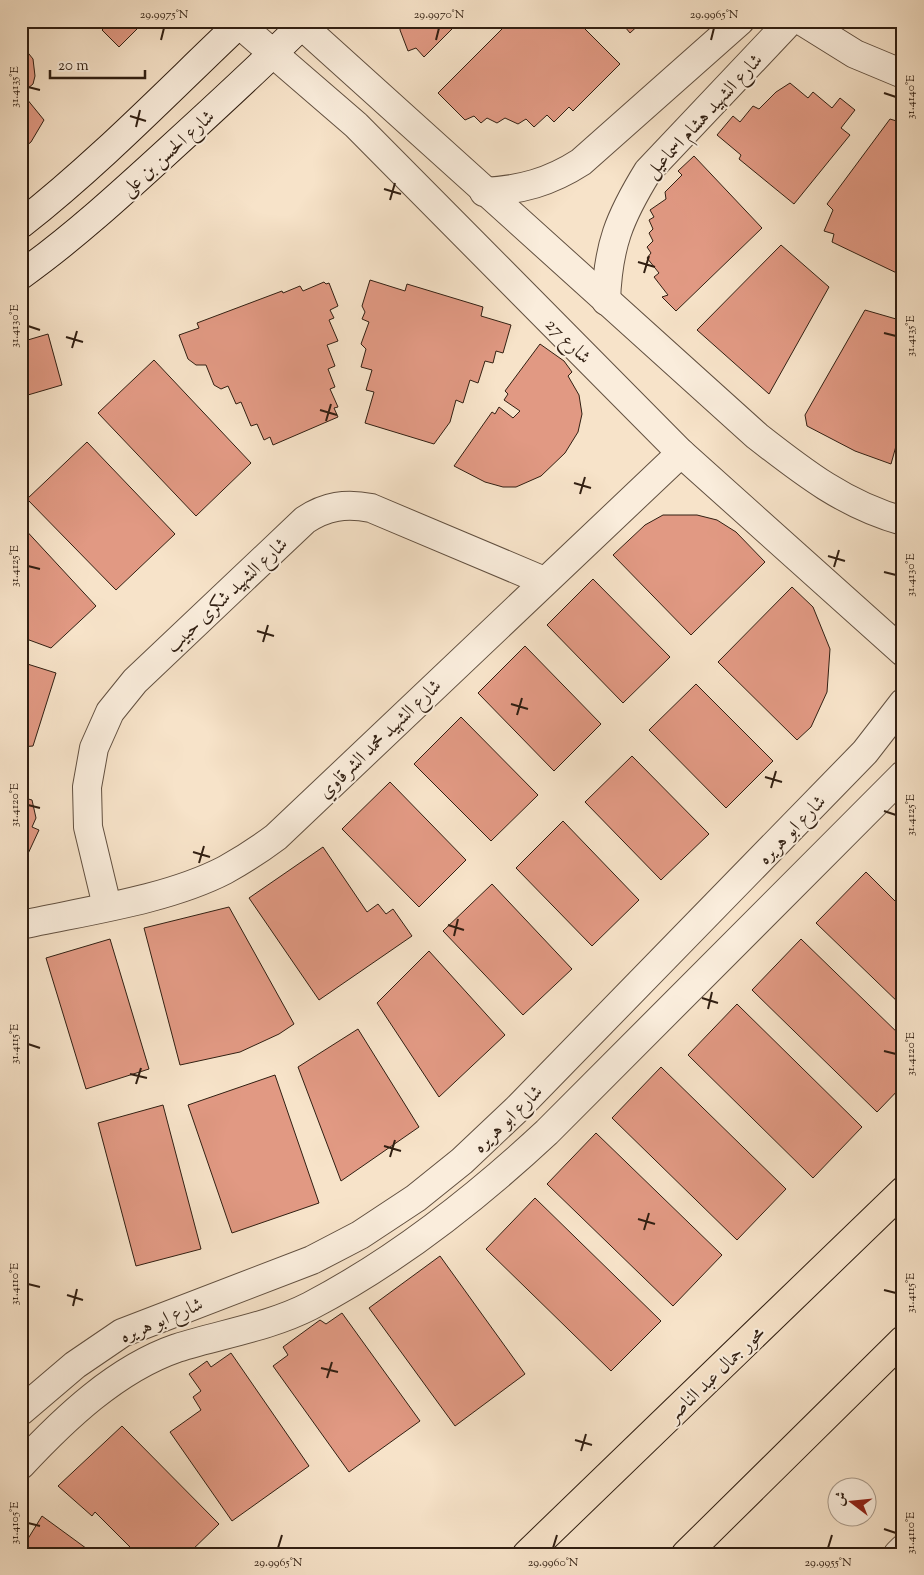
<svg xmlns="http://www.w3.org/2000/svg" width="924" height="1575" font-family="'Sorts Mill Goudy',Amiri,serif">
  <style>
    .building { fill: #e19983; stroke: #311f12 }
    .lines { fill: none; stroke-linecap: round; stroke-linejoin: round }
    .street-casing { stroke: #625040; stroke-width: 30 }
    .secondary-casing { stroke: #311f12; stroke-width: 30 }
    .primary-casing { stroke: #311f12; stroke-width: 30 }
    .street { stroke: #faeddc; stroke-width: 28 }
    .secondary { stroke: #faeddc; stroke-width: 28 }
    .primary { stroke: #f7e3c9; stroke-width: 28 }
    .ticks { fill: none; stroke: #311f12; stroke-width: 2 }
    .labels { text-anchor: middle; stroke-width: 4; stroke-linejoin: round; paint-order: stroke }
    .street-label { font-size: 19px; fill: #311f12; stroke: #faeddc }
    .neatline { fill: none; stroke: #311f12; stroke-width: 2 }
    .ticks-label { font-size: 12px; text-anchor: middle; fill: #311f12 }
  </style>
  <rect width="100%" height="100%" fill="#f7e3c9"/>
  <filter id="stains"><feTurbulence type="fractalNoise" baseFrequency=".004" numOctaves="4"/><feColorMatrix values="0 0 0 0 .2 0 0 0 0 .09 0 0 0 0 .02 0 0 0 .5 -.17"/></filter>
  <radialGradient id="worn" r=".72"><stop offset=".6" stop-color="#630" stop-opacity="0"/><stop offset="1" stop-color="#630" stop-opacity=".3"/></radialGradient>
  <!-- building -->
  <g class="building">
    <path d="M106,21H145L119,47L102,30L108,24Z"/>
    <path d="M400,21H460L424,57L416,48L408,51L400,30Z"/>
    <path d="M510,21H577L620,64L573,111L569,107L554,122L547,115L534,127L526,119L518,124L505,118L497,123L487,118L481,123L474,116L465,120L438,93Z"/>
    <path d="M620,21H643L630,33Z"/>
    <path d="M21,44L33,59L35,76L33,84L22,93L44,120L31,142L21,150Z"/>
    <path d="M790,83L808,98L813,92L832,108L840,98L855,110L841,128L850,135L794,204L739,159L741,155L717,135L733,116L740,122L753,106L759,109L776,92Z"/>
    <path d="M890,119L903,123V276L832,242L834,234L824,231L833,210L827,204Z"/>
    <path d="M694,156L762,228L676,311L662,297L668,295L654,277L659,273L647,258L651,253L647,247L653,241L649,233L653,229L649,220L654,217L650,210L666,199L665,192L682,175L678,171Z"/>
    <path d="M781,245L829,287L769,394L697,330Z"/>
    <path d="M370,280L405,291L407,284L483,307L481,316L511,325L503,353L496,351L493,363L485,361L478,383L470,380L463,403L456,400L450,422L434,444L365,423L374,392L366,390L372,370L361,367L366,349L361,344L369,322L362,319L365,312L362,306Z"/>
    <path d="M324,282L326,284L329,283L338,306L330,310L334,318L329,320L338,341L327,345L335,366L328,369L335,387L330,389L338,407L334,408L338,417L273,445L270,437L264,440L257,424L251,426L241,402L236,404L228,386L221,389L214,385L206,365H196L188,359L179,335L199,328L197,323L282,291L283,293L300,286L303,291Z"/>
    <path d="M865,310L903,321V421L891,464L855,451L807,426L805,415Z"/>
    <path d="M48,334L62,385L21,397V342Z"/>
    <path d="M540,344L564,361L572,372L568,376L579,395L582,414L578,432L565,453L541,476L516,487H503L485,482L454,466L492,412L495,414L499,407L513,418L520,411L504,400L508,394L505,391Z"/>
    <path d="M154,360L251,463L196,516L98,413Z"/>
    <path d="M87,442L175,534L116,590L27,499Z"/>
    <path d="M663,515H697L717,520L736,532L765,562L691,635L613,555L645,525Z"/>
    <path d="M21,525L96,606L51,648L21,637Z"/>
    <path d="M593,579L670,657L623,703L547,625Z"/>
    <path d="M792,587L813,607L830,649L827,692L811,727L797,740L718,662Z"/>
    <path d="M525,646L601,724L554,771L478,693Z"/>
    <path d="M21,662L56,673L33,746L21,747Z"/>
    <path d="M696,684L773,761L726,808L649,730Z"/>
    <path d="M461,717L538,795L491,841L414,764Z"/>
    <path d="M632,756L709,834L661,880L585,802Z"/>
    <path d="M390,782L466,860L419,907L342,829Z"/>
    <path d="M21,797L32,800L36,818L32,827L39,830L26,858L21,855Z"/>
    <path d="M563,821L639,900L592,946L516,868Z"/>
    <path d="M323,847L367,912L378,904L386,914L393,909L412,936L319,1000L249,898Z"/>
    <path d="M866,872L903,909V1007L816,923Z"/>
    <path d="M492,884L572,969L523,1015L443,931Z"/>
    <path d="M229,907L294,1024L279,1034L240,1052L180,1065L144,928Z"/>
    <path d="M110,939L149,1069L86,1089L46,958Z"/>
    <path d="M801,939L903,1038V1085L877,1112L752,990Z"/>
    <path d="M429,951L505,1035L439,1097L377,1003Z"/>
    <path d="M737,1004L862,1127L813,1178L688,1055Z"/>
    <path d="M358,1029L419,1127L341,1181L298,1067Z"/>
    <path d="M661,1067L786,1189L737,1240L612,1118Z"/>
    <path d="M275,1075L319,1203L232,1233L188,1105Z"/>
    <path d="M163,1105L201,1249L136,1266L98,1123Z"/>
    <path d="M596,1133L722,1255L673,1306L547,1184Z"/>
    <path d="M535,1198L661,1321L611,1371L486,1249Z"/>
    <path d="M440,1256L525,1374L455,1426L369,1308Z"/>
    <path d="M342,1313L420,1421L349,1472L273,1366L288,1355L283,1347L320,1320L326,1324Z"/>
    <path d="M231,1353L309,1466L232,1521L170,1432L201,1410L193,1397L201,1391L189,1374L207,1361L211,1367Z"/>
    <path d="M122,1426L219,1524L188,1554H137L95,1512L92,1516L58,1486Z"/>
    <path d="M42,1516L94,1554H21V1550Z"/>
  </g>
  <g class="lines">
    <!-- street casing -->
    <g class="street-casing">
      <g id="street">
        <path d="M297,21L757,436C803,472 845,505 903,521"/>
        <path d="M802,21L855,54L903,74"/>
        <path d="M239,24L356,125L681,453L903,652"/>
        <path d="M484,192C521,190 550,182 581,162L740,21"/>
        <path d="M606,301C608,246 619,218 648,171L790,21"/>
        <path d="M107,906L88,827L87,787L94,748L110,712L135,681L305,520C326,506 346,503 371,508L544,581"/>
        <path d="M21,925C85,911 167,900 225,870C243,860 260,849 276,837L681,453"/>
        <path d="M21,1411L75,1365L122,1333L312,1260L360,1235L416,1198L462,1161L516,1110L865,752L903,703"/>
        <path d="M21,1465C64,1419 116,1369 177,1348C221,1334 269,1327 310,1306C398,1260 475,1199 547,1132L903,775"/>
        <path d="M898,1554L903,1549"/>
      </g>
    </g>
    <!-- secondary casing -->
    <g class="secondary-casing">
      <g id="secondary">
        <path d="M21,224C100,162 169,90 242,21"/>
        <path d="M21,275C74,237 122,193 170,149C216,107 262,65 306,21"/>
      </g>
    </g>
    <!-- primary casing -->
    <g class="primary-casing">
      <g id="primary">
        <path d="M527,1554L903,1191"/>
        <path d="M686,1554L903,1340"/>
      </g>
    </g>
    <!-- street -->
    <use href="#street" class="street"/>
    <!-- secondary -->
    <use href="#secondary" class="secondary"/>
    <!-- primary -->
    <use href="#primary" class="primary"/>
  </g>
  <!-- ticks -->
  <path class="ticks" d="M161,40L164,28M436,40L439,28M711,40L714,28M28,87L40,90M884,93L896,97M130,116L146,121M136,127L140,110M384,189L401,194M390,200L395,183M638,262L655,267M644,273L649,256M28,326L40,330M884,333L896,336M66,337L83,342M72,348L77,331M320,410L337,415M326,421L331,404M574,483L591,488M580,494L585,477M828,556L845,561M28,566L40,569M834,567L839,550M884,572L896,575M257,631L274,636M263,642L268,625M511,704L528,709M517,715L522,698M765,777L782,782M771,788L776,771M28,805L40,808M884,811L896,815M193,852L210,857M199,863L204,846M448,925L464,930M454,936L458,919M702,998L718,1003M708,1009L712,992M28,1044L40,1048M884,1051L896,1054M130,1074L147,1078M136,1084L141,1068M384,1146L401,1151M390,1157L395,1140M638,1219L655,1224M644,1230L649,1213M28,1284L40,1287M884,1290L896,1293M67,1295L83,1300M73,1306L77,1289M321,1368L338,1372M327,1378L332,1362M575,1440L592,1445M581,1451L586,1434M28,1523L40,1526M884,1529L896,1533M278,1548L282,1535M553,1548L557,1535M828,1548L832,1535"/>
  <g class="labels">
    <!-- street labels -->
    <g class="street-label">
      <text transform="translate(703 115) rotate(-47)" y="7">شارع الشهيد هشام اسماعيل</text>
      <text transform="translate(167 152) rotate(-42)" y="7">شارع الحسن بن على</text>
      <text transform="translate(569 340) rotate(45)" y="7">شارع 27</text>
      <text transform="translate(226 594) rotate(-43)" y="7">شارع الشهيد شكرى حبيب</text>
      <text transform="translate(379 738) rotate(-44)" y="7">شارع الشهيد محمد الشرقاوي</text>
      <text transform="translate(791 829) rotate(-46)" y="7">شارع ابو هريره</text>
      <text transform="translate(507 1118) rotate(-44)" y="7">شارع ابو هريره</text>
      <text transform="translate(161 1319) rotate(-23)" y="7">شارع ابو هريره</text>
      <text transform="translate(715 1373) rotate(-44)" y="7">محور جمال عبد الناصر</text>
    </g>
  </g>
  <!-- margin -->
  <rect width="924" height="1575" fill="none" stroke="#f7e3c9" stroke-width="55"/>
  <!-- north arrow -->
  <g transform="translate(852 1502) rotate(286)"><circle r="24" fill="#faeddc" stroke="#aa9b8b"/>
  <path d="M0-4L9 19L0 12L-9 19Z" fill="#8f2418"/>
  <text y="-8" font-size="14" font-weight="bold" text-anchor="middle" fill="#311f12">ش</text>
  </g>
  <!-- scale -->
  <path d="M50 70v8h95v-8" fill="none" stroke="#311f12" stroke-width="2.5"/>
  <text x="58" y="70" font-size="15" fill="#311f12" stroke="#faeddc" stroke-width="4" paint-order="stroke">20 m</text>
  <rect x="28" y="28" width="868" height="1520" class="neatline"/>
  <g class="ticks-label">
    <text x="164" y="18">29.9975°N</text>
    <text x="439" y="18">29.9970°N</text>
    <text x="714" y="18">29.9965°N</text>
    <text transform="translate(14 87) rotate(-90)" y="4">31.4135°E</text>
    <text transform="translate(910 97) rotate(-90)" y="4">31.4140°E</text>
    <text transform="translate(14 326) rotate(-90)" y="4">31.4130°E</text>
    <text transform="translate(910 336) rotate(-90)" y="4">31.4135°E</text>
    <text transform="translate(14 566) rotate(-90)" y="4">31.4125°E</text>
    <text transform="translate(910 575) rotate(-90)" y="4">31.4130°E</text>
    <text transform="translate(14 805) rotate(-90)" y="4">31.4120°E</text>
    <text transform="translate(910 815) rotate(-90)" y="4">31.4125°E</text>
    <text transform="translate(14 1044) rotate(-90)" y="4">31.4115°E</text>
    <text transform="translate(910 1054) rotate(-90)" y="4">31.4120°E</text>
    <text transform="translate(14 1284) rotate(-90)" y="4">31.4110°E</text>
    <text transform="translate(910 1293) rotate(-90)" y="4">31.4115°E</text>
    <text transform="translate(14 1523) rotate(-90)" y="4">31.4105°E</text>
    <text transform="translate(910 1533) rotate(-90)" y="4">31.4110°E</text>
    <text x="278" y="1566">29.9965°N</text>
    <text x="553" y="1566">29.9960°N</text>
    <text x="828" y="1566">29.9955°N</text>
  </g>
  <rect width="100%" height="100%" filter="url(#stains)"/>
  <rect width="100%" height="100%" fill="url(#worn)"/>
</svg>
